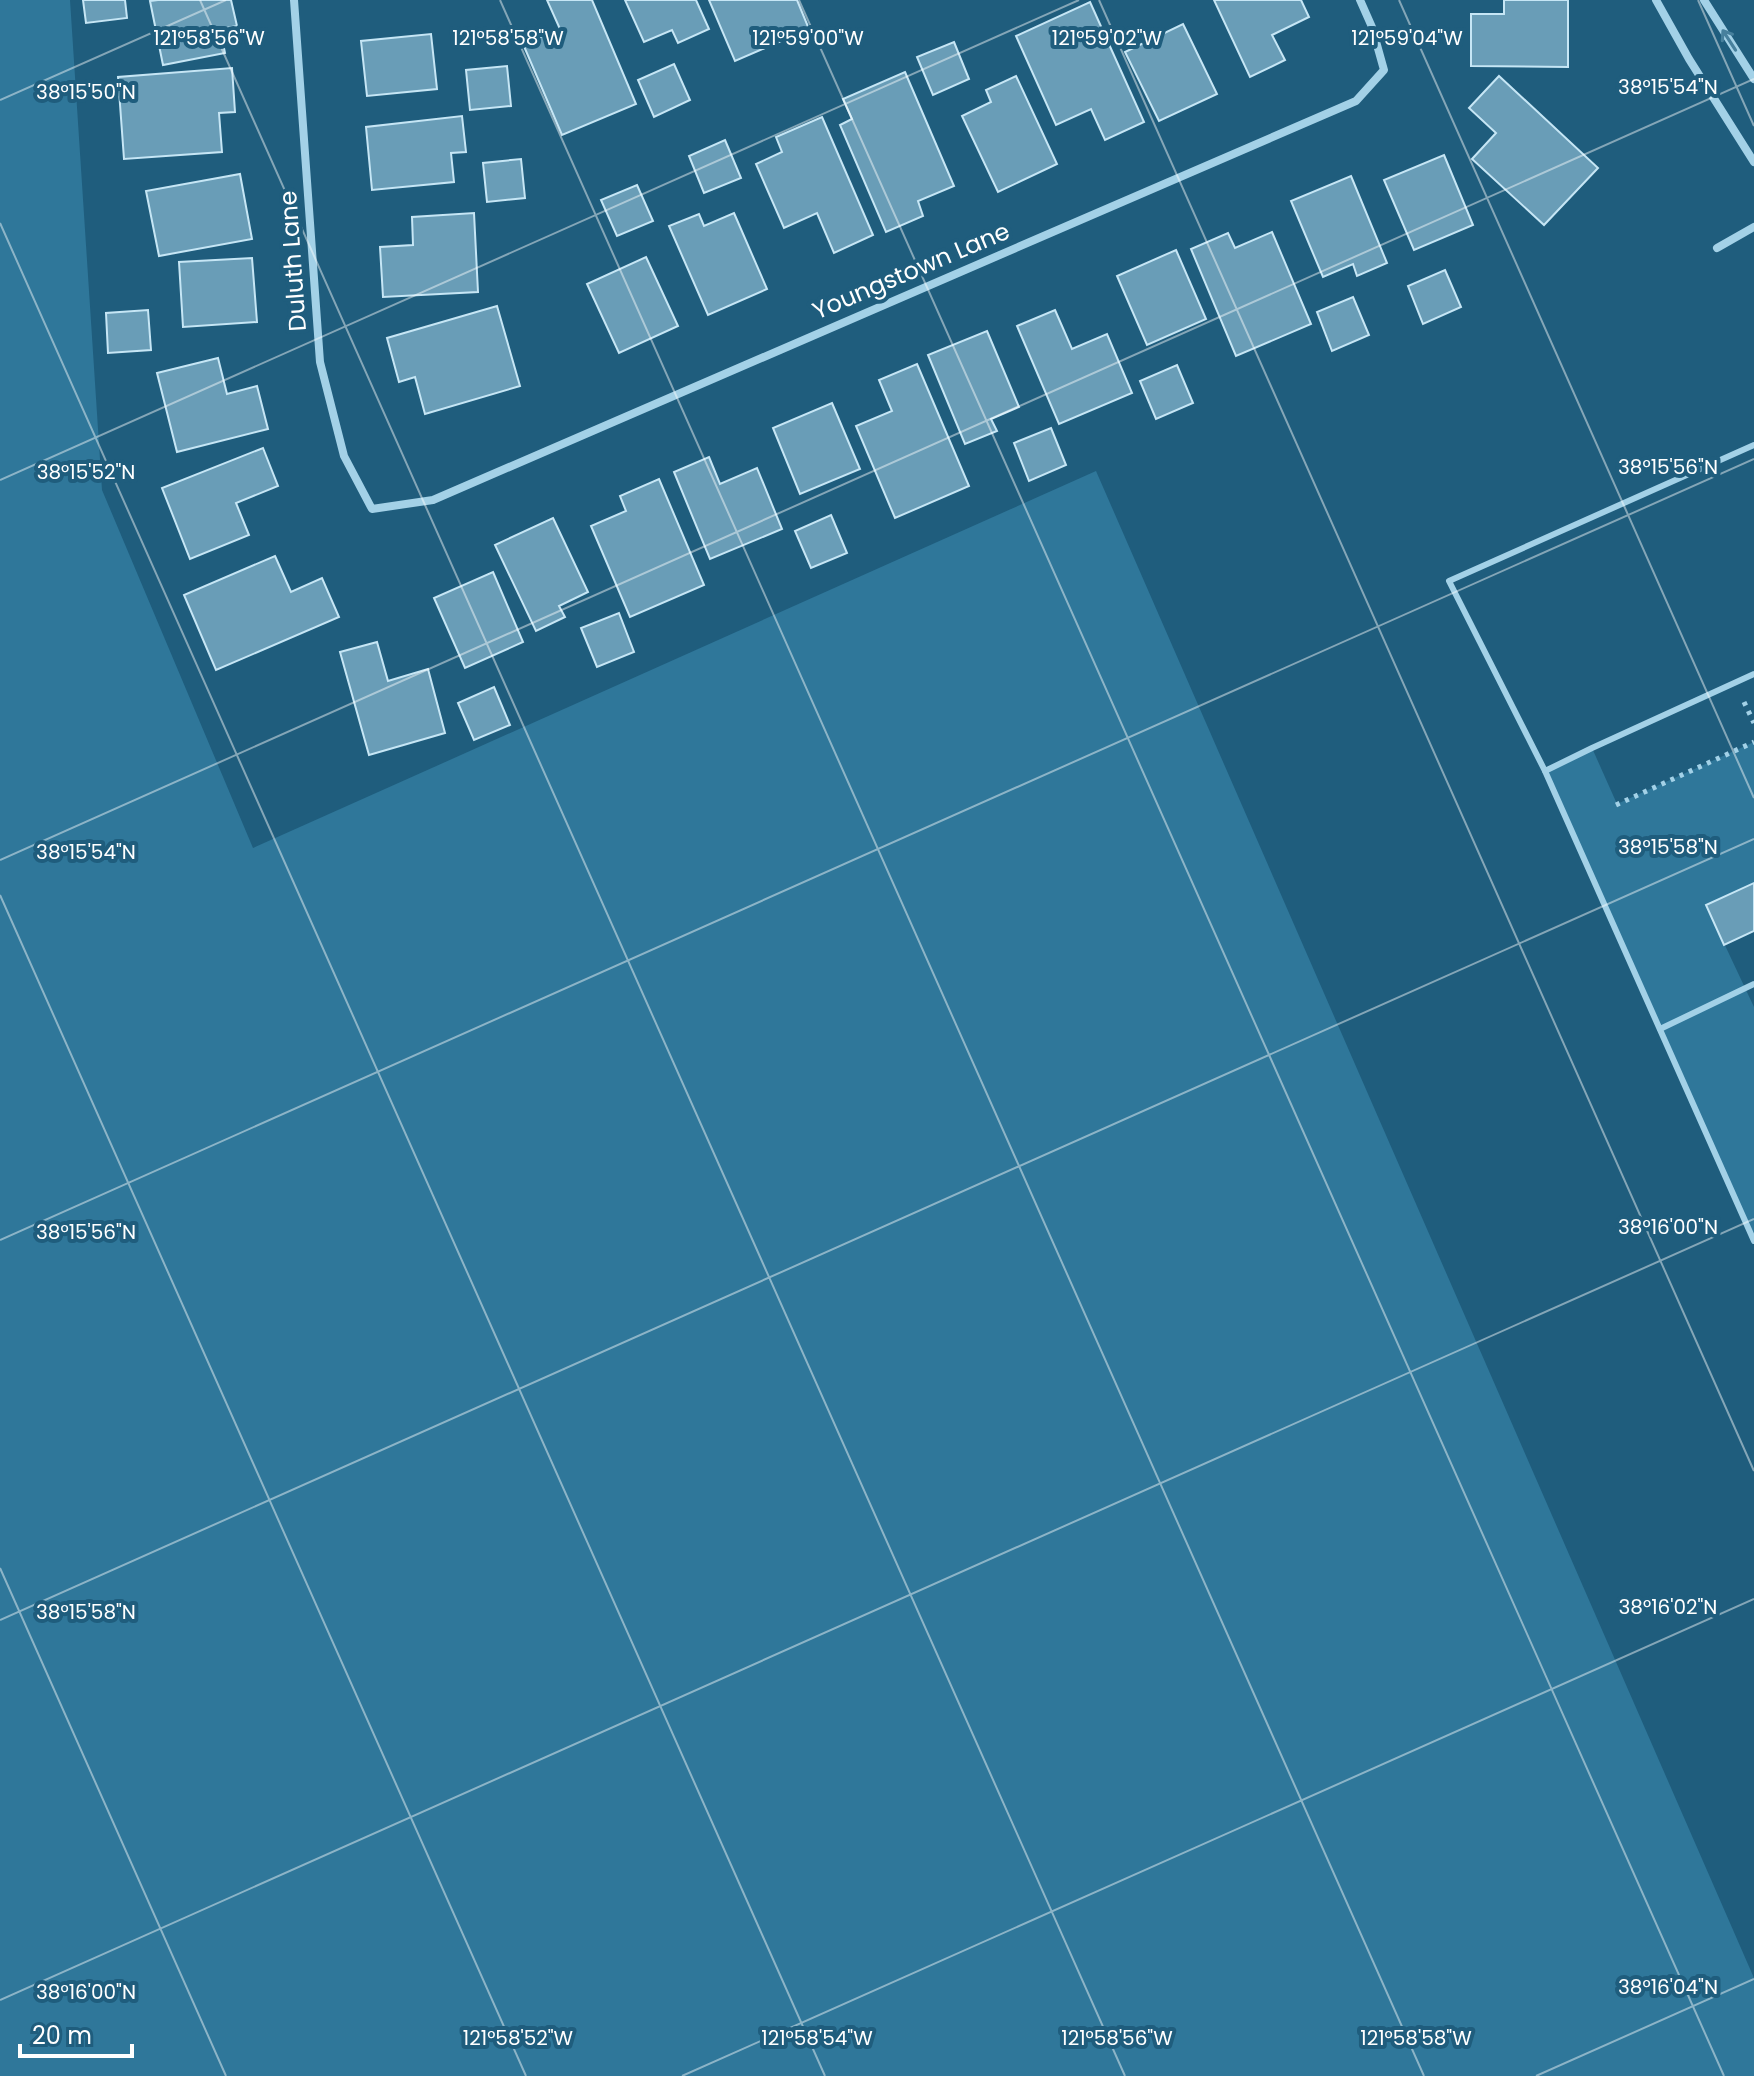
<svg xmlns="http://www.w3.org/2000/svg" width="1754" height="2076" font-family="Poppins,sans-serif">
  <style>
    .green { fill: #2f779a }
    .building { fill: #699db7; stroke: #c6e6f5; stroke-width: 2 }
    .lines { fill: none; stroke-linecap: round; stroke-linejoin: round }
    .path { stroke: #a3d1e7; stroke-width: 5; stroke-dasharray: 4 6; stroke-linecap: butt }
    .service { stroke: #a3d1e7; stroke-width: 6 }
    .minor { stroke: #a3d1e7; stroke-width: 8 }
    .oneway { stroke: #47809d }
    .ticks { fill: none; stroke: #fff; stroke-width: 2; stroke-opacity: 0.45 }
    .labels { text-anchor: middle; stroke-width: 8; stroke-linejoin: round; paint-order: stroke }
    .street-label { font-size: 24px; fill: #fff; stroke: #1f5d7d }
    .ticks-label { font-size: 20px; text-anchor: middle; fill: #fff; stroke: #1f5d7d; stroke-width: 8; stroke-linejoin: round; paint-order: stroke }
  </style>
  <rect width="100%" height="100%" fill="#1f5d7d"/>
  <!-- green -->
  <g class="green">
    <path d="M0,0H70L102,490L253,848L1096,471L1754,1978V2076H0Z"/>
    <path d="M1754,742V883L1706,905L1754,1007V1241L1545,771L1592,748L1617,804Z"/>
  </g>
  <!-- building -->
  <g class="building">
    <path d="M83,0H125L127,18L86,23Z"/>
    <path d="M158,0H231L237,26L220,29L225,53L163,65L150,1Z"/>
    <path d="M547,0H592L636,104L562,135L523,44L560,29Z"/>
    <path d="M625,0H696L709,29L678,43L672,30L644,42Z"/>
    <path d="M709,0H797L809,29L735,61Z"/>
    <path d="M1214,0H1301L1309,17L1272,35L1285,60L1250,77Z"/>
    <path d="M1504,0H1568V67L1471,66V14H1504Z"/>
    <path d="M1090,2L1144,122L1105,140L1091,109L1056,125L1016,36Z"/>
    <path d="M1183,24L1217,94L1159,121L1125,52Z"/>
    <path d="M431,34L437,89L367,96L361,41Z"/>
    <path d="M954,42L969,79L933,95L917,57Z"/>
    <path d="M674,64L690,100L654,117L638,80Z"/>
    <path d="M507,66L511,106L470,110L466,70Z"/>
    <path d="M232,68L235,112L219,113L222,152L124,159L118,77Z"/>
    <path d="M905,72L954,186L918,201L923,216L886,232L840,125L852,119L843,99Z"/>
    <path d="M1016,76L1057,164L998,192L962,116L991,102L986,90Z"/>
    <path d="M1499,76L1598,168L1544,225L1472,159L1496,133L1469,108Z"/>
    <path d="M462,116L466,152L451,153L454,182L372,190L366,127Z"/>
    <path d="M822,117L873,235L834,253L817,213L784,228L756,164L782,152L776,137Z"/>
    <path d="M725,140L741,178L704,193L689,156Z"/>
    <path d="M1444,155L1473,225L1414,250L1384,180Z"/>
    <path d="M521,159L525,198L487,202L483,163Z"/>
    <path d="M240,174L252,239L159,256L146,191Z"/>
    <path d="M1351,176L1387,263L1357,276L1353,264L1323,277L1291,201Z"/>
    <path d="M637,185L653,221L617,236L601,200Z"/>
    <path d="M474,213L478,292L383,297L380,247L413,245L412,217Z"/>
    <path d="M734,213L767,289L708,315L669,226L699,214L704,226Z"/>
    <path d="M1272,232L1311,324L1236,356L1191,249L1228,233L1235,248Z"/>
    <path d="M1176,250L1206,319L1147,345L1117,276Z"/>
    <path d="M646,257L678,326L619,353L587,284Z"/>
    <path d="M252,258L257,322L183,327L179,262Z"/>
    <path d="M1445,270L1461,307L1423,324L1408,286Z"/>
    <path d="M1353,297L1369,335L1332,351L1317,312Z"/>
    <path d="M497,306L520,386L425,414L415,377L399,382L387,338Z"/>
    <path d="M148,310L151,350L108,353L106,313Z"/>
    <path d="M1055,310L1072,349L1107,334L1132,393L1059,424L1017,326Z"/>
    <path d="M987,331L1019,407L991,419L997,431L965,444L928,355Z"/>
    <path d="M218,358L227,394L257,386L268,429L177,452L157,373Z"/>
    <path d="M917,364L969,486L895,518L856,426L892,411L879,380Z"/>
    <path d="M1177,365L1193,403L1156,419L1140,381Z"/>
    <path d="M832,403L860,469L800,494L773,428Z"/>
    <path d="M1051,428L1066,465L1029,481L1014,443Z"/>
    <path d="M263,448L278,486L236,503L249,535L190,559L162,488Z"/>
    <path d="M709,457L720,484L757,468L782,529L710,559L674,472Z"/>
    <path d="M659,479L704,585L630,617L591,526L626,511L620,496Z"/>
    <path d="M831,515L847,553L811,568L795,531Z"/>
    <path d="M553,518L588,592L559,606L565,617L536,631L495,545Z"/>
    <path d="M275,556L291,592L322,578L339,617L216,670L184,595Z"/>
    <path d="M493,572L523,642L465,668L434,598Z"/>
    <path d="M619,613L634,652L597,667L581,628Z"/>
    <path d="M377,642L388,681L428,669L445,733L369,755L340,652Z"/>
    <path d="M494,687L510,725L474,740L458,703Z"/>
    <path d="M1754,883V931L1724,945L1706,905Z"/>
  </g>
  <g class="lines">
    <!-- path -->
    <g class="path">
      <path d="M1744,702L1754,723"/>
      <path d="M1616,805L1754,742"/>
    </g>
    <!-- service -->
    <g class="service">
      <path d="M1754,445L1449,581L1545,771L1592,748L1754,674"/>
      <path d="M1545,771L1754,1241"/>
      <path d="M1660,1029L1754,984"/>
    </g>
    <!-- minor -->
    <g class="minor">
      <path d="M294,0L320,362L344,456L372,509L433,500L1356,101L1384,70L1372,27L1360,0"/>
      <path d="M1656,0L1689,59L1754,162"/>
      <path d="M1704,0L1754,79"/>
      <path d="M1717,248L1754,227"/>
    </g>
  </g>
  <!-- one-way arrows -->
  <defs><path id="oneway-shaft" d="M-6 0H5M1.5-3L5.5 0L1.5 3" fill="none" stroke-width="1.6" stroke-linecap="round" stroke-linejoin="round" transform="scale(2)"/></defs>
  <use class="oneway" href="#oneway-shaft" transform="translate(1729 40) rotate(-123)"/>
  <!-- ticks -->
  <path class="ticks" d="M200,0L1125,2076M500,0L1424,2076M799,0L1724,2076M1099,0L1754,1471M1399,0L1754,798M1698,0L1754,126M0,100L226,0M0,223L825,2076M0,480L1079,0M0,860L1754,79M0,895L526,2076M0,1240L1754,459M0,1568L226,2076M0,1620L1754,839M0,2000L1754,1219M682,2076L1754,1599M1536,2076L1754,1979"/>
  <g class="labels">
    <!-- street labels -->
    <g class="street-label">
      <text transform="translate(293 261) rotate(-94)" y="8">Duluth Lane</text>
      <text transform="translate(911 271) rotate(-23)" y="8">Youngstown Lane</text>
    </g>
  </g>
  <g class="ticks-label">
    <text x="209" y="45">121°58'56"W</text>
    <text x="508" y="45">121°58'58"W</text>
    <text x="808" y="45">121°59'00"W</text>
    <text x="1107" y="45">121°59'02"W</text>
    <text x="1407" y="45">121°59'04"W</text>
    <text x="1668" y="94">38°15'54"N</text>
    <text x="86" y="99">38°15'50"N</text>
    <text x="1668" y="474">38°15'56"N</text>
    <text x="86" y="479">38°15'52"N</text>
    <text x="1668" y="854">38°15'58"N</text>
    <text x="86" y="859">38°15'54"N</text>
    <text x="1668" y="1234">38°16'00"N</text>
    <text x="86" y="1239">38°15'56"N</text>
    <text x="1668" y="1614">38°16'02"N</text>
    <text x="86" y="1619">38°15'58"N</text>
    <text x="1668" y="1994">38°16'04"N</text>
    <text x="86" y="1999">38°16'00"N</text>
    <text x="518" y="2045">121°58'52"W</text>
    <text x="817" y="2045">121°58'54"W</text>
    <text x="1117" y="2045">121°58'56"W</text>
    <text x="1416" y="2045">121°58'58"W</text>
  </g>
  <!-- scale -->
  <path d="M20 2044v12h112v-12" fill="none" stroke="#ffffff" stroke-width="4"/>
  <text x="32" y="2044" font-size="24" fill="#ffffff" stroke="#1f5d7d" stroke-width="6" paint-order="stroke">20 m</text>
</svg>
